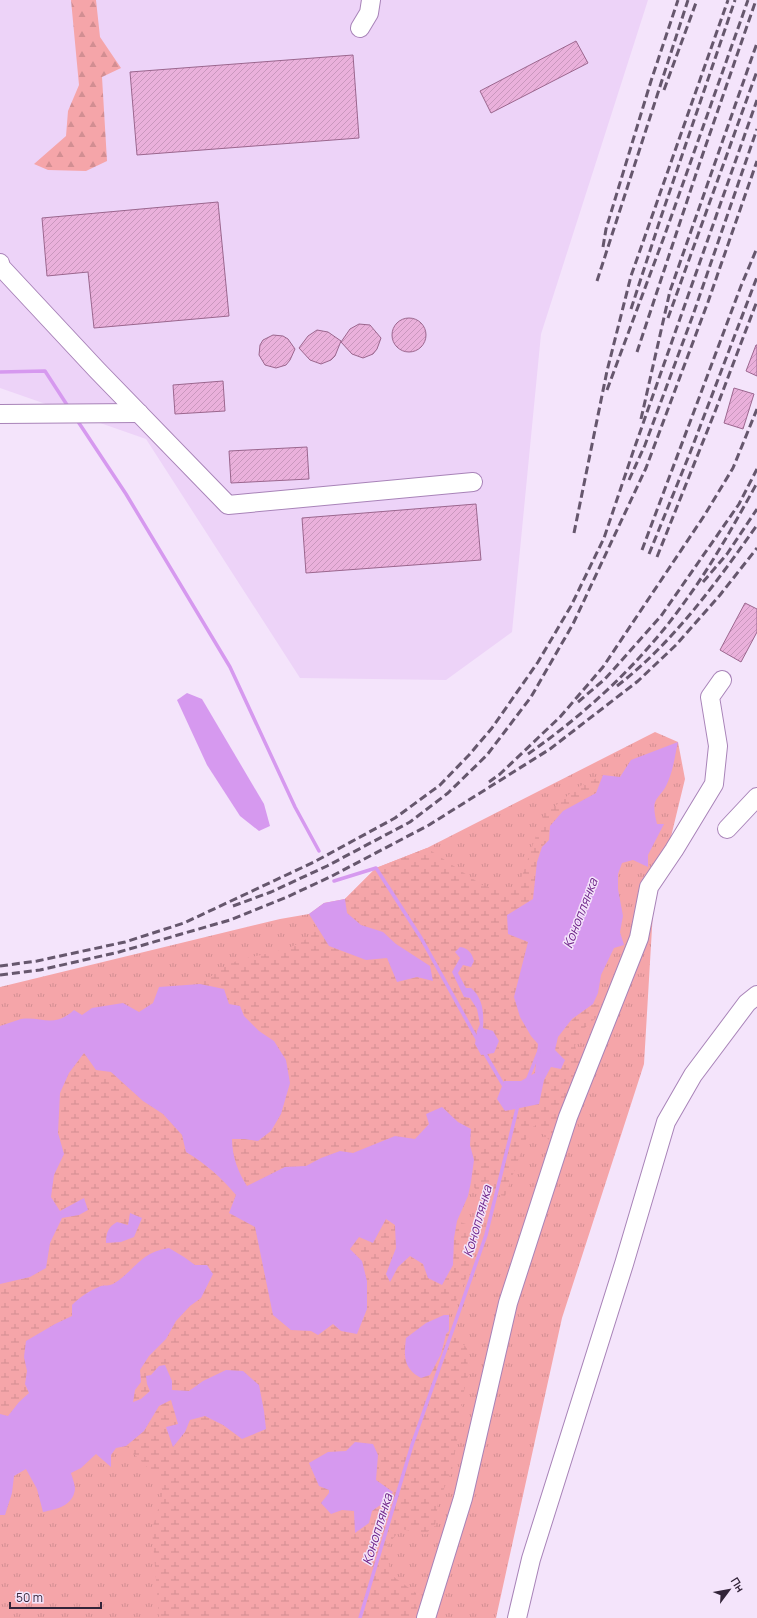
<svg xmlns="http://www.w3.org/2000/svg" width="757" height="1618" font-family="Manrope,sans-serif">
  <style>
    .built { fill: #edd3f8 }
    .grass { fill: url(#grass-tufts) }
    .forest { fill: url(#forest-firs) }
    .wetland { fill: url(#wetland-marsh) }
    .water { fill: #d699ef }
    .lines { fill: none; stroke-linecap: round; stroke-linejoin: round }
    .stream { stroke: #d699ef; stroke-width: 3.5 }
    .building { fill: url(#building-hatch); stroke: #9b668e }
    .minor-casing { stroke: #a883b8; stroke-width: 20 }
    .minor { stroke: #fff; stroke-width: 18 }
    .rail { stroke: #66576d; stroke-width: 3; stroke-dasharray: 8 4; stroke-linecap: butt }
    .labels { text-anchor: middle; stroke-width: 3; stroke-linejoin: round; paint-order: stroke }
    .water-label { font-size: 13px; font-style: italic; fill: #6f2589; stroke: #f4e4fb }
  </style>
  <defs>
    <pattern id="grass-tufts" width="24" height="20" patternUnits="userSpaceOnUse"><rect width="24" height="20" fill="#f5a5a9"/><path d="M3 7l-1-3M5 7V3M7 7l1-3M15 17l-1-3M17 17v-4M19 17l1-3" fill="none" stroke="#d28e92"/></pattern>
    <pattern id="forest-firs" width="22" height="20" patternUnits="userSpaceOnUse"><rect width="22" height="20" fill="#f5a5a9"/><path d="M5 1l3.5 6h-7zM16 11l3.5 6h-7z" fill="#d28e92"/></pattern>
    <pattern id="wetland-marsh" width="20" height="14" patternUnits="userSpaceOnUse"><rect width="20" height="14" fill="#f5a5a9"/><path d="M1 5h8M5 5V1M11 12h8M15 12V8" fill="none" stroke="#d28e92"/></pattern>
    <pattern id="building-hatch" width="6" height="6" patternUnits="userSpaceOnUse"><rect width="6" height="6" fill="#eab0db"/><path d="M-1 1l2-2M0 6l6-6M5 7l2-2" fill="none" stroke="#c997bd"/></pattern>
  </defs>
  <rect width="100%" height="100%" fill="#f4e4fb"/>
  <!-- built -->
  <path class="built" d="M0,0H648L541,334L512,632L446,680L300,678L146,439L0,388Z"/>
  <!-- grass -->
  <path class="grass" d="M655,732L678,742L685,779L653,911L644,1064L562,1318L496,1618H0V987L280,919L309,914L324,903L345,899L376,868L427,848Z"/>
  <!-- forest -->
  <path class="forest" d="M71,0H96L100,37L121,68L102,77L107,161L86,171L48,170L34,164L66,136L68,111L79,85Z"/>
  <!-- wetland -->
  <g class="wetland">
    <path d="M603,775L596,793L551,826L549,840L542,847L537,862L533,899L507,915L508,934L528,942L514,997L531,1036L538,1044L535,1073L520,1081L530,1105L539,1104L544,1080L551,1067L561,1069C559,1064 556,1057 555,1051C554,1031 579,1014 593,1004L601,1005L596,1018L580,1032L575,1046L580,1063L555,1138L549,1140L535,1125L529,1131L505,1196L490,1194L479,1195L471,1182L474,1160L470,1145L471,1129L458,1122L442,1107L429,1124L415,1139L395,1136L353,1153L340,1151L321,1158L306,1166L285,1167L248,1187C238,1172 232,1156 232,1139H245L258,1141L271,1130L281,1114L274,1041C260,1032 247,1022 240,1006L229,1004L200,984C212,976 224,965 237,961C264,952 300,952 318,928L330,946L366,960L387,958L397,982L417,977L433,981L411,953L396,944L383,932L361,925L346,913L345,899L376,868L427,848L482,885L502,891L517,890L543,816L578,787Z"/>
    <path d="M84,1053L96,1070L111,1072L143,1101L163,1114L182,1135L186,1152C206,1164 221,1177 236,1195L229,1213L255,1226L269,1293L291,1330L311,1331L318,1335L333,1324L341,1331L362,1261L350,1249L359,1237L373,1242L386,1219L395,1225L396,1248L386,1274L391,1281L398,1267L410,1256L423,1264L428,1278L453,1265L454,1238L457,1221L466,1224C468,1238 472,1254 469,1268C465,1284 457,1301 449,1315H444L406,1338L404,1356L412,1373L430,1375L441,1354L446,1334L449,1331L467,1348L468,1376L464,1391L459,1429L452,1470L438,1503L435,1526L425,1534L401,1529L387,1546L390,1574L416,1593L418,1618H159L152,1529L163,1493L159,1479L126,1446L144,1431L159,1406L171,1399L178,1424L166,1427L173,1447L184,1435L190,1420L205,1416L223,1425L242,1439L266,1429L264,1411L259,1385L203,1381L190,1391L171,1390L159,1366L151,1375L147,1384L151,1391L141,1399L133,1402L135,1390L141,1381L140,1370L149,1356L166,1339L176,1321L190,1306L201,1298L212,1274L207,1265H195L184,1257L134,1265L127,1275L111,1285L101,1286L79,1298L72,1316L55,1324L37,1334L24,1357L27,1371L25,1384L29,1393L19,1402L8,1416L0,1414V1284L30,1277L46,1268L50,1243L62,1217L79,1215L84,1198L60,1211L51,1197L54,1175L64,1154L58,1133L60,1093L69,1073Z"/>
  </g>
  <!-- water -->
  <g class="water">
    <path d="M187,693L202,699L264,804L270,826L259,831L240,816L207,765L177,700Z"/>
    <path d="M678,742C675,754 674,767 669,779C661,802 649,793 657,824H664L648,855V867L633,860L622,863L618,874V889L623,916L620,932L624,945L614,948L601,975L598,993L593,1004L572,1019L558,1037L555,1050L565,1060L561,1069L551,1067L544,1080L539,1104L505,1111L497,1099L504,1081H521L535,1073L538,1044L531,1036L520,1017L514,997L528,942L508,934L507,915L533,899L537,862L542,847L549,840L550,826L563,811L596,793L603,775L620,777L631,760Z"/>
    <path d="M345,899L347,913L361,925L383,932L396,944L430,966L433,981L417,977L397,982L387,958L366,960L329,946L309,914L324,903Z"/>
    <path d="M460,947C468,948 472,953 474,961L471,967L463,965L458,973L466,988H471C483,998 484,1013 483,1028L493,1031L499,1041L494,1053L481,1055L475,1044L477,1031L480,1024L477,1009L470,998L464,997L452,972L460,958L455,952Z"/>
    <path d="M200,984L224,989L229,1004L240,1006L244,1016L259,1031L274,1041L286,1060L290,1083L281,1114L271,1131L258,1141L245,1139H232C232,1156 238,1172 247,1186L285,1167L306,1166L321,1158L340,1151L353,1153L395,1136L415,1139L429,1124L426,1114L442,1107L458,1122L471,1129L470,1145L474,1160L471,1182L468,1196L457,1221L454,1238L453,1265L442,1285L428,1278L423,1264L410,1256L398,1267L390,1282L386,1274L396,1248L395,1225L386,1219L373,1243L359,1237L350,1249L362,1261L367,1281V1309L357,1334L341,1331L333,1324L318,1335L311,1331L291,1330L273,1315L255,1227L229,1213L236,1195C221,1177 206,1164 186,1152L182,1135L163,1114L143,1101L111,1072L96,1070L84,1053L69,1073L60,1093L58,1133L64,1154L54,1175L51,1197L60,1211L84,1198L88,1210L79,1215L62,1218L50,1243L46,1268L30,1277L0,1284V1026C7,1024 14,1021 21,1019C43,1016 53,1029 74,1010L82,1015L92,1008L123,1003L139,1012L153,1003L159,987Z"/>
    <path d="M130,1213L142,1218L134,1237L121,1242L106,1243C106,1233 108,1227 117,1222L128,1225Z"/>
    <path d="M169,1248L184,1257L195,1265H207L213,1274L201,1298L190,1306L176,1321L166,1339L149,1356L140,1370L141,1382L135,1390L133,1402L141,1399L150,1391L147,1384L146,1376L151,1375L159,1366L165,1365L172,1381V1390L189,1391L203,1381L226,1370L243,1371L259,1385L264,1411L266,1429L242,1439L223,1425L205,1416L190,1420L185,1432L173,1447L166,1427L178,1424L171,1400L159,1406L144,1431L126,1446L116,1448L111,1455V1467L96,1454L81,1468L71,1473C72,1477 75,1484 75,1489C73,1506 57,1509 43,1512L37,1489L26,1469L14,1476L12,1493L5,1515H0V1414L8,1416L19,1402L29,1393L25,1384L27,1371L24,1357L26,1341L55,1324L72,1316V1305C80,1297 90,1290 101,1286C105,1285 109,1286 113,1284C135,1271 140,1252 169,1248Z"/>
    <path d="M444,1315H449V1331L446,1334L441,1354L430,1375L421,1378C403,1368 404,1356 406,1338L426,1323Z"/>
    <path d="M355,1442L373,1444L378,1455L376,1480L393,1492L386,1501L372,1511L369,1523L355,1533L354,1511L342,1510L331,1514L321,1503L329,1493V1490L319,1486L309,1463L328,1452L346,1451Z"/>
  </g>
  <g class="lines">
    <!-- stream -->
    <g class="stream">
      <path d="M0,372L45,371L69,408"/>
      <path d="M77,420L126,494L230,667L295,807L319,851"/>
      <path d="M334,881L376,868L421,938L477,1039"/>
      <path d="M484,1052L505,1088"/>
      <path d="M527,1081L539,1051"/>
      <path d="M360,1618L412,1445L486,1235L518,1105"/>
    </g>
  </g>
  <!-- building -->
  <g class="building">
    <path d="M576,41L588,63L491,113L480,91Z"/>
    <path d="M353,55L359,138L137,155L130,72Z"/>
    <path d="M218,202L229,316L94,328L88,272L47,276L42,218Z"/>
    <circle cx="409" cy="335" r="17"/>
    <path d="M359,324L370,325L381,338L377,349L373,354L363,358L352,354L341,342L350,329Z"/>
    <path d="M317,330L328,332L341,341L335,356L331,360L321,364L310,360L299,348L308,336Z"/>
    <path d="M273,335L283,336L288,339L295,349L290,360L286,365L276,368L265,365L259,355L260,345L263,340Z"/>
    <path d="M756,345H757V376L746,371Z"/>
    <path d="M223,381L225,411L175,414L173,385Z"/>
    <path d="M734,388L754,394L743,429L724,423Z"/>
    <path d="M307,447L309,479L231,483L229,451Z"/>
    <path d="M476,504L481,560L306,573L302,518Z"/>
    <path d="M745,603L757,609V632L741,662L720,650Z"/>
  </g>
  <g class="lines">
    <!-- minor casing -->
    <g class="minor-casing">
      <g id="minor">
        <path d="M360,28L369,13L371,0"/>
        <path d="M0,263L1,267L97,370L228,505L473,482"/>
        <path d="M0,414L139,413"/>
        <path d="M727,829L757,797"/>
        <path d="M426,1618L463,1498L508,1303L568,1117L639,938L649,887L674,850L714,784L718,746L710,697L722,680"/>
        <path d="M517,1618L531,1559L624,1264L666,1122L693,1075L747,1003L757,995"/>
      </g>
    </g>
    <!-- minor -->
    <use href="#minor" class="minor"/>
    <!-- rail -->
    <g class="rail">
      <path d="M664,90L697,0"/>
      <path d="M603,247L606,229L651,81L678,0"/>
      <path d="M597,281L688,0"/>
      <path d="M631,309L661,217L735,0"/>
      <path d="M668,318L757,71"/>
      <path d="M637,352L698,168L756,0"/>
      <path d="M607,390L664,237L748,0"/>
      <path d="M641,419L670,291L757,43"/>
      <path d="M629,480L645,445L693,315L757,129"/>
      <path d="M574,533L607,371L631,276L728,0"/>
      <path d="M642,550L741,286L757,248"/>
      <path d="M649,554L690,453L757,277"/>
      <path d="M657,557L716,409L757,301"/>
      <path d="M703,582L727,554L757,509"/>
      <path d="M617,686C674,642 716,583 757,525"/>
      <path d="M578,702L605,679L661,616L739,504L757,469"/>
      <path d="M528,754C588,712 643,661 686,600C713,563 735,523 757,483"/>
      <path d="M489,782L500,774L560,717L603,667L704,516L733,468L757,409"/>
      <path d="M233,906L271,892L327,866L410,822L448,793L487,755L531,697L573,624L646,468L708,302L757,161"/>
      <path d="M0,966L37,961L125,942L184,923L314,862L395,818L440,785L469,755L492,728L538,662L571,606L604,538L633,452L757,100"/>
      <path d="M0,975L40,970L119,952L230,920L287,897L332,876L429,825L550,749L638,681L676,645L720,595L757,548"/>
    </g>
  </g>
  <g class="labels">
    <!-- water labels -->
    <g class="water-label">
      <text transform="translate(580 913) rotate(-69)" y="5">Коноплянка</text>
      <text transform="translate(477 1221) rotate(-74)" y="5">Коноплянка</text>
      <text transform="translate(377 1529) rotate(-73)" y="5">Коноплянка</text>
    </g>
  </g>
  <!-- north arrow -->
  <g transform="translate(729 1590) rotate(58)" stroke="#f4e4fb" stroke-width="3" paint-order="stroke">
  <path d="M0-3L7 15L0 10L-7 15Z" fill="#332439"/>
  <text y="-6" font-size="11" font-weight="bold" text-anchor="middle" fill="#332439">Пн</text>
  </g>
  <!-- scale -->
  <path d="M10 1602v6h91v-6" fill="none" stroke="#332439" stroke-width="2"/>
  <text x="16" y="1602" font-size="12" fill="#332439" stroke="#f4e4fb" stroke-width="3" paint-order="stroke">50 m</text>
</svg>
